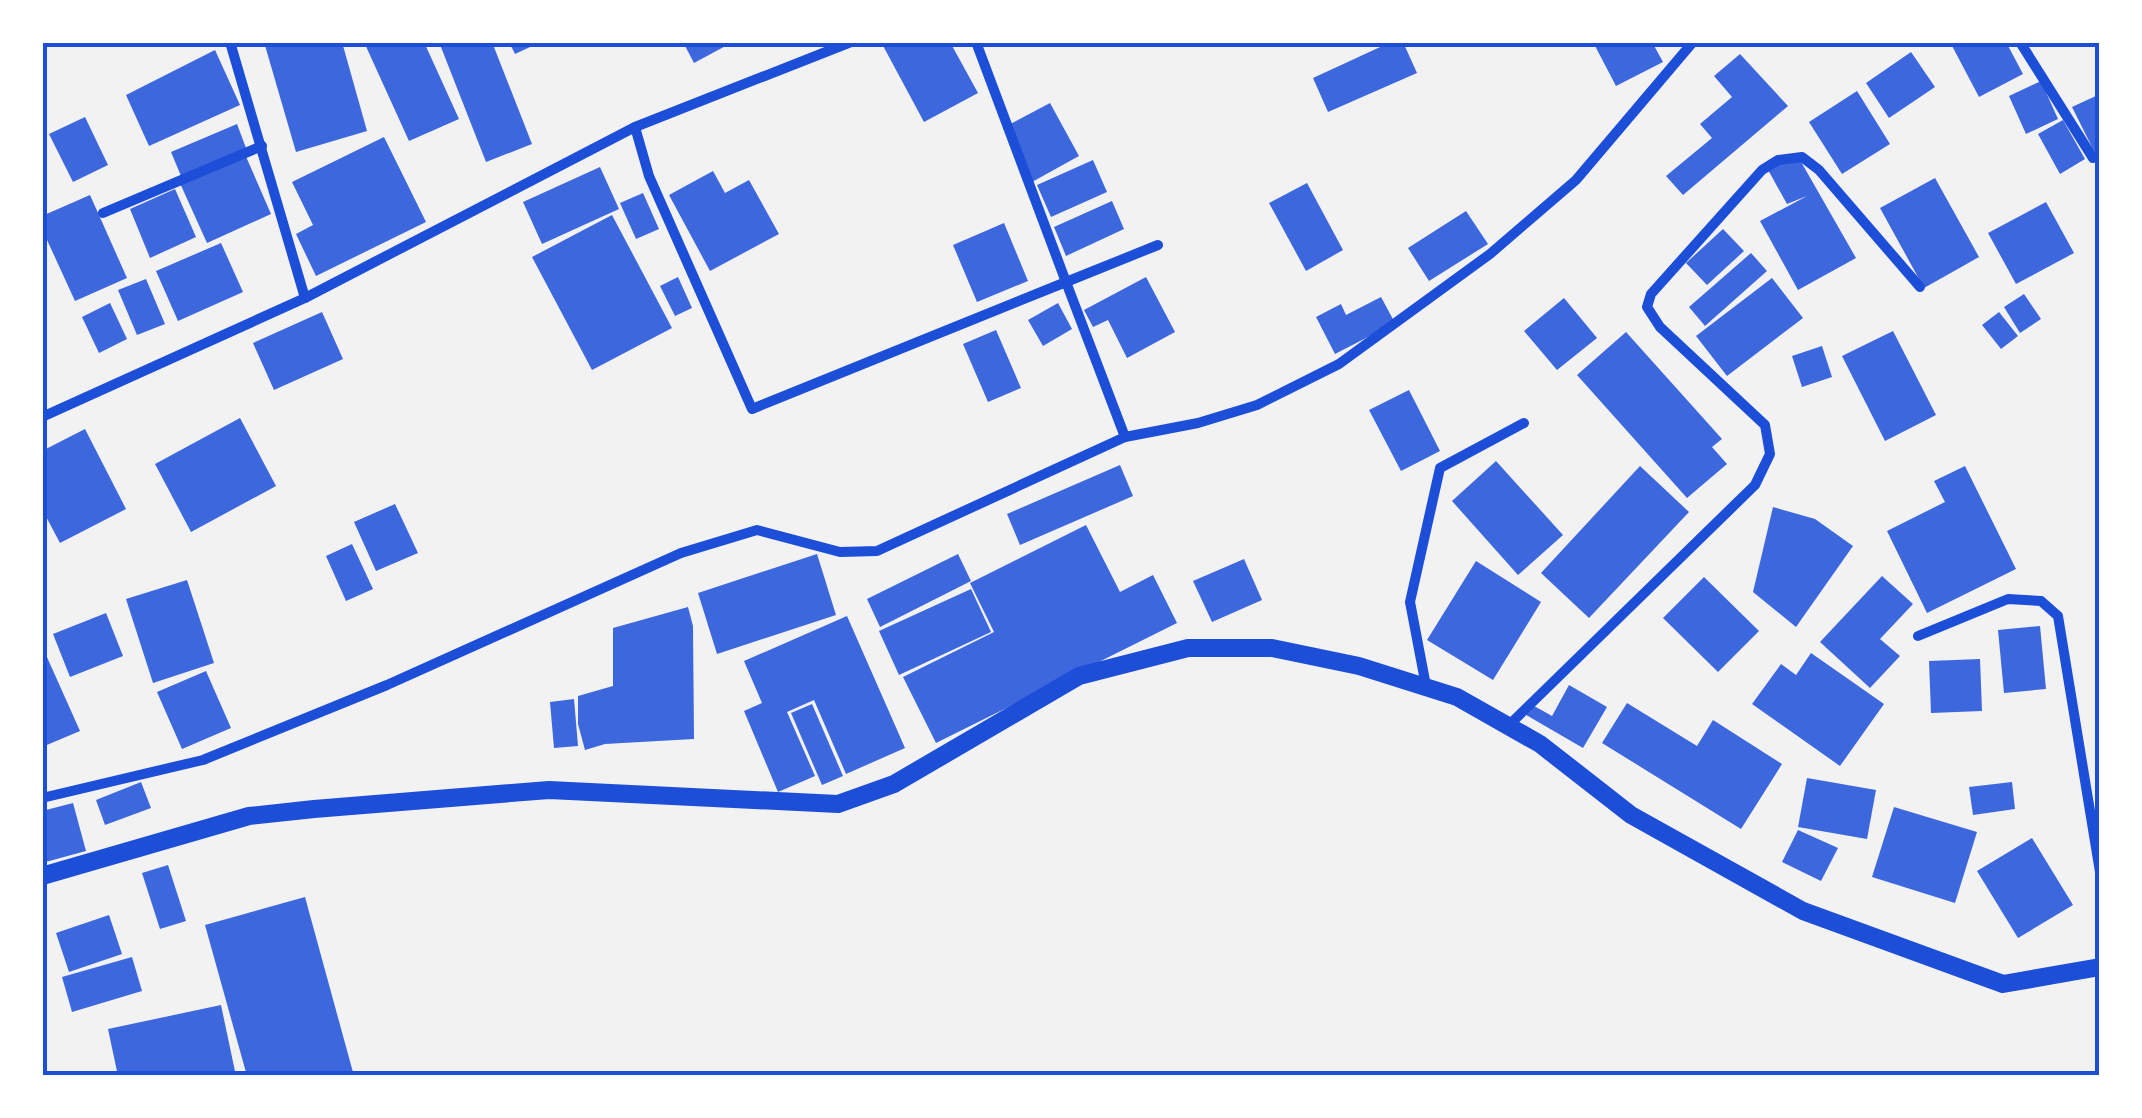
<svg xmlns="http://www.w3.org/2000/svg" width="2142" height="1118" font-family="Arial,sans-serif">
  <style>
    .building { fill: #3d67dc }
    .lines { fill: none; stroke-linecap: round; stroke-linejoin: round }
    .minor { stroke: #1d4ed8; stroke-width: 10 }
    .tertiary { stroke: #1d4ed8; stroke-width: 18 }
    .neatline { fill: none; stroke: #1d4ed8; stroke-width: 4 }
  </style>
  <rect width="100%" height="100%" fill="#f2f2f2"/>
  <!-- building -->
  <g class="building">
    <path d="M264,42H342L367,131L296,152Z"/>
    <path d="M364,42H424L459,119L409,141Z"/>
    <path d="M439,42H492L532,144L486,162Z"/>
    <path d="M509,42H541L515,54Z"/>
    <path d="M683,42H733L694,63Z"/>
    <path d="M881,42H950L978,93L924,122Z"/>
    <path d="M1391,42H1403L1417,73L1328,112L1313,78Z"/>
    <path d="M1593,42H1652L1663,62L1616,86Z"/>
    <path d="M1950,42H2006L2023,74L1979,97Z"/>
    <path d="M215,50L240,105L149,146L126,95Z"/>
    <path d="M1911,52L1935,87L1889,118L1866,83Z"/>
    <path d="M1740,54L1788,106L1683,195L1666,176L1712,138L1700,124L1732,97L1714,76Z"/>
    <path d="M2041,81L2058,119L2026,134L2009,96Z"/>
    <path d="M1857,91L1890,144L1842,174L1809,122Z"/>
    <path d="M2100,94V148L2094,151L2072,107Z"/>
    <path d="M1050,103L1079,156L1032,182L1003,128Z"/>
    <path d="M85,117L108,165L73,182L49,134Z"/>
    <path d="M2063,120L2085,159L2060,174L2038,134Z"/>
    <path d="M237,124L246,148L181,176L171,152Z"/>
    <path d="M384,137L426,222L316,276L296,234L313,225L292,182Z"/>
    <path d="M244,152L271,214L207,243L179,181Z"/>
    <path d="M1796,153L1856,258L1798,290L1760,221L1807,196L1787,204L1767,168Z"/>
    <path d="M1093,160L1107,192L1051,217L1037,185Z"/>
    <path d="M600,167L619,209L542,244L523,202Z"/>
    <path d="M713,171L725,193L749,180L779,234L710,271L669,195Z"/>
    <path d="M1935,178L1979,257L1924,288L1880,208Z"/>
    <path d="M1307,183L1343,250L1306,271L1269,203Z"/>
    <path d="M175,189L196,237L150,258L130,209Z"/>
    <path d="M643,193L659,229L636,239L620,203Z"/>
    <path d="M90,195L127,278L75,301L42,229V216Z"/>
    <path d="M1112,201L1124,229L1066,256L1054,227Z"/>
    <path d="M2046,202L2074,253L2016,284L1988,233Z"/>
    <path d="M1466,211L1488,244L1429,281L1408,248Z"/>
    <path d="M612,215L672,328L592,370L532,257Z"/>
    <path d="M1004,223L1028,281L977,302L953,245Z"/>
    <path d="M1723,229L1744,251L1707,285L1686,263Z"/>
    <path d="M221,243L243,292L178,321L156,271Z"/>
    <path d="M1751,253L1767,271L1705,326L1689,307Z"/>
    <path d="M678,277L692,308L675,316L660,286Z"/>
    <path d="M1146,277L1175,332L1127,358L1108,320L1093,327L1084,310Z"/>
    <path d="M1772,278L1803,318L1727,376L1696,336Z"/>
    <path d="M146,279L165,324L137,335L118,290Z"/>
    <path d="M2024,294L2041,319L2020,333L2004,307Z"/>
    <path d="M1381,297L1395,323L1335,354L1316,317L1341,304L1346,315Z"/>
    <path d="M1564,298L1597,338L1557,370L1524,331Z"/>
    <path d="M110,303L127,339L99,353L82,317Z"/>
    <path d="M1058,303L1072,329L1043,346L1028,320Z"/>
    <path d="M322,312L343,359L274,390L253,343Z"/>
    <path d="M1999,312L2018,336L2001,349L1982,325Z"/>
    <path d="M996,330L1021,388L988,402L963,344Z"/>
    <path d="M1893,331L1936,415L1885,441L1842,356Z"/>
    <path d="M1626,332L1722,439L1712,447L1727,464L1687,498L1577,375Z"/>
    <path d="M1822,346L1832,377L1802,387L1792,356Z"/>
    <path d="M1409,390L1440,451L1401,471L1369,410Z"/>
    <path d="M240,418L276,486L191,532L155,464Z"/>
    <path d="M85,429L126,509L60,543L42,509V451Z"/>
    <path d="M1496,461L1563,535L1518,575L1452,501Z"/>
    <path d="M1120,465L1133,496L1020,545L1007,514Z"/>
    <path d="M1640,466L1689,512L1589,618L1541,573Z"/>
    <path d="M1965,466L2016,569L1927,613L1887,531L1945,502L1934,481Z"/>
    <path d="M395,504L418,553L376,571L354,522Z"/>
    <path d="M1773,507L1815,519L1853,546L1796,627L1753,592Z"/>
    <path d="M1086,525L1120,592L1153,575L1177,623L936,743L903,677L994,632L970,583Z"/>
    <path d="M352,544L373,589L346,601L326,556Z"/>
    <path d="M817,554L836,615L717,654L698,593Z"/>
    <path d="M958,554L971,581L880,627L867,599Z"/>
    <path d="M1244,559L1262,600L1212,622L1193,581Z"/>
    <path d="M1476,561L1541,602L1493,680L1427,640Z"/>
    <path d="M1882,576L1913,604L1880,639L1900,656L1870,688L1820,642Z"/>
    <path d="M1704,577L1759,631L1718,672L1663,618Z"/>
    <path d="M187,580L214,663L153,683L126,599Z"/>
    <path d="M971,589L991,632L899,675L879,631Z"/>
    <path d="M688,607L693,626L694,739L605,744L585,750L578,724V696L613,686V628Z"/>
    <path d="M106,613L123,656L70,677L53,634Z"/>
    <path d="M847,616L905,748L846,774L814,700L787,712L815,776L778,792L744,711L762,703L744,661Z"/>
    <path d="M2040,626L2046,689L2004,693L1998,630Z"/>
    <path d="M42,646L80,731L42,747Z"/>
    <path d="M1811,653L1884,704L1840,766L1752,704L1781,664L1796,675Z"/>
    <path d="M1980,659L1982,711L1931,713L1929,661Z"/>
    <path d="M206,671L231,728L182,749L157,692Z"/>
    <path d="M1569,685L1607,707L1583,748L1521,712L1527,702L1552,716Z"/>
    <path d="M574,699L578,746L554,748L550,702Z"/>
    <path d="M1627,703L1697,746L1713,720L1782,764L1741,829L1602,743Z"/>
    <path d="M812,704L843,776L822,785L791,713Z"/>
    <path d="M1807,778L1876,790L1867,839L1798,827Z"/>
    <path d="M141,782L151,808L105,825L96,800Z"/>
    <path d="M2012,782L2015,809L1973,815L1969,787Z"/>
    <path d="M73,803L86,851L42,863V811Z"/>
    <path d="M1894,807L1977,832L1955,903L1872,877Z"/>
    <path d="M1798,830L1838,848L1821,881L1782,862Z"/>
    <path d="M2032,838L2073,905L2018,938L1977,871Z"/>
    <path d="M168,865L186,921L160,929L142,873Z"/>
    <path d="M305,897L354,1076H247L205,925Z"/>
    <path d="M109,915L122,954L69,972L56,933Z"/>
    <path d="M132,957L142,991L72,1012L62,977Z"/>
    <path d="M221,1005L236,1076H118L108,1029Z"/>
  </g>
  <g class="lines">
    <!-- minor -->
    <g class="minor">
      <path d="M230,42L305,298"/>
      <path d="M976,42L1066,282L1158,245"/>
      <path d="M2020,42L2093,158"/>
      <path d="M635,127L649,176L752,409L1066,282L1125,437"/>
      <path d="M103,213L262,146"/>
      <path d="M42,417L305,298L635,127L851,42"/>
      <path d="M1918,636L2008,599L2041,601L2058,616L2100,872"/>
      <path d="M1426,686L1410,602L1440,468L1524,423"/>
      <path d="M1508,726L1755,485L1770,454L1765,425L1660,327L1647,307L1651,294L1762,170L1778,160L1802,157L1819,170L1920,287"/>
      <path d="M42,798L203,760L387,685L681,553L757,530L840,552L877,551L1125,437L1198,423L1257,405L1339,364L1490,254L1576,180L1693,42"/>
    </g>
    <!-- tertiary -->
    <path class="tertiary" d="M42,876L249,816L314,809L549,790L838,804L894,784L1079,676L1188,648H1272L1359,666L1457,697L1540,744L1631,815L1803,911L2003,984L2100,967"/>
  </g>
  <!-- border -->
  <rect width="2142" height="1118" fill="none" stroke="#ffffff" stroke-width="90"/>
  <rect x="45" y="45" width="2052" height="1028" class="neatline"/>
</svg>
